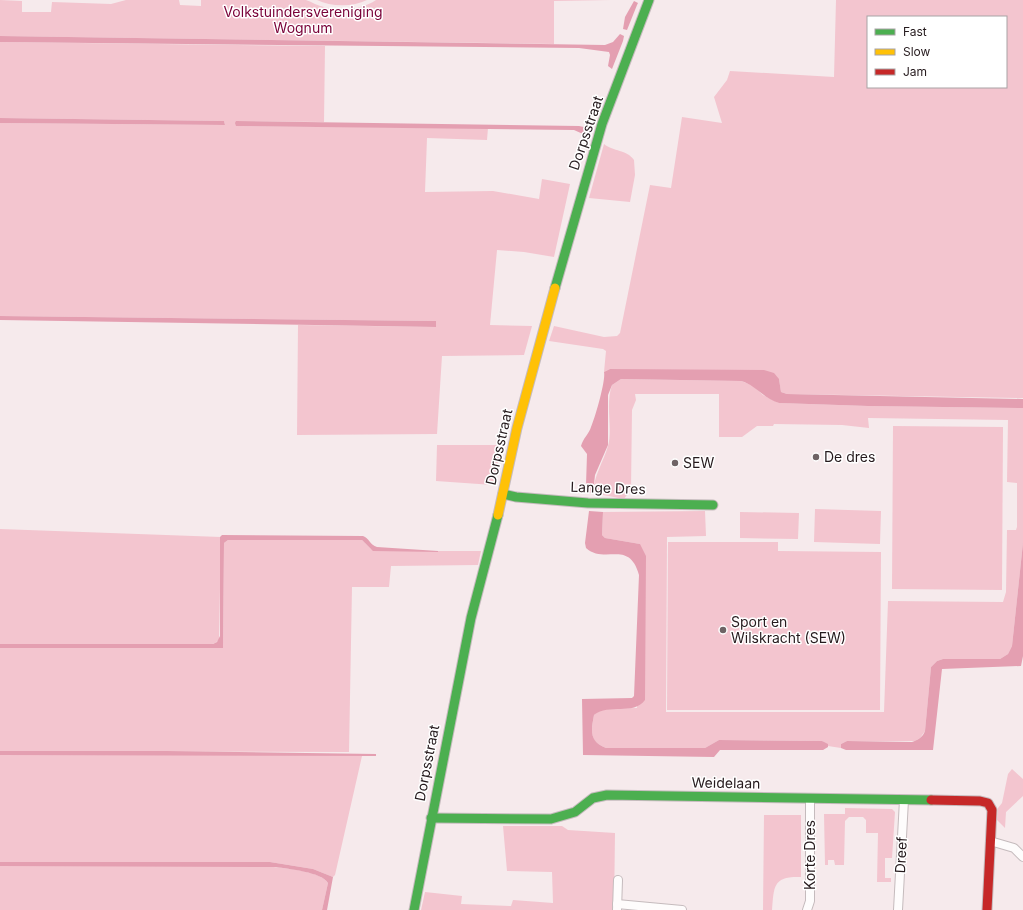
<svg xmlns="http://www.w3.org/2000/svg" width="1023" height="910" font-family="Inter,sans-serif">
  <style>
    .green { fill: #f3c5cf; fill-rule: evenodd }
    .water { fill: #e49fb1 }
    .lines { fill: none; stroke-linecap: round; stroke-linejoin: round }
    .street-casing { stroke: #c5bbbd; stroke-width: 10 }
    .fast-casing { stroke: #c5bbbd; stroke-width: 11 }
    .slow-casing { stroke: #c5bbbd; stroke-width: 11 }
    .jam-casing { stroke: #c5bbbd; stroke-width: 11 }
    .street { stroke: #fefcfc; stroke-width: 8 }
    .fast { stroke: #4caf50; stroke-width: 9 }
    .slow { stroke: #ffc107; stroke-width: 9 }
    .jam { stroke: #c62828; stroke-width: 9 }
    .poi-dot { fill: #6e6365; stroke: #fff; stroke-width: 1.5 }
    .labels { text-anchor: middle; stroke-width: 3; stroke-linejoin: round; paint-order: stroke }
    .park-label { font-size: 14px; fill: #790138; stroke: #fff }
    .street-label { font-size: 14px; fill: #251a1d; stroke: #fff }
    .poi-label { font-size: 14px; fill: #251a1d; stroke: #fff; text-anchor: start }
  </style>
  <rect width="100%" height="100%" fill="#f6eaec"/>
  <!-- green -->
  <g class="green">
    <path d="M0,0L22,1V12H51L52,2L111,4L126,0H179L180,5L201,6V0H306C312,2 318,6 324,7C340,12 363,9 376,0H611L554,1V44L0,36Z"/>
    <path d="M317,0H367C353,7 331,7 317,0Z"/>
    <path d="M836,0H1023V398L787,394L781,392L779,379L610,369L604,372L606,351L603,349L549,341L554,326L604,337L617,336L620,333L650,185L671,188L682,117L722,123L714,97L727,80L730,71L834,77ZM868,17H1006V87H868Z"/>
    <path d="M0,42L325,46L324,122L236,121V126L488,128L487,140L427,138L425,192L493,191L539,199L542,179L570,184L554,257L524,252L497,250L490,325L532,326L524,355L442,356L437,434L297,435L298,325L436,327V321L0,316V123L225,125L224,121L0,118Z"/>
    <path d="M604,144C614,152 626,149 634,160L635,175L630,202L589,198Z"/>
    <path d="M621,379L741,381L752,385L763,395L779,403L868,406L1023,408V543L1012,646L1008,654L1000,659H943L937,661L931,667L925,731L920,738L915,741H847L841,744V748L828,746L822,741L719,740L705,748H606C589,741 591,732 594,715L601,709L637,708L640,544L605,538L602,535L603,512L705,511L706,536L667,537L666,712H884L888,601L1003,602L1006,592L1007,530H1016L1017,527V483L1007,482L1008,420L868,418L869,428L842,425L774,424L773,426H757L742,437H719V394H635L636,400L632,410L631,489L624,499L593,493C594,475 603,463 608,446C613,429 605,405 612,385Z"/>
    <path d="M893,426L1003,427L1002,590L892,589Z"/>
    <path d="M437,445H502L493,485L436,481Z"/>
    <path d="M815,509L881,511L880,544L814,542Z"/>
    <path d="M740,512L799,513L798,539L740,538Z"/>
    <path d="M0,529L221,537L219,640L215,643L210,645L0,644Z"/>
    <path d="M228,540H362L371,549L377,551H481L478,565L391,566L389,587H352L349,752L0,751V648H223L224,543Z"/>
    <path d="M668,542H778V551L881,552L880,710H667Z"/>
    <path d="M167,754L362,756L335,875L333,877L313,869L270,862H0V755Z"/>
    <path d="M1012,769L1023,779V796L1006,812L1005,828L997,820L998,808L1002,803L1008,774Z"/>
    <path d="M845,808L892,809L895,812L892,858H885V878H891V882H877L878,833H866V820L863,817H849L845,821L844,865H835L834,860H828V865H825L824,814H845Z"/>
    <path d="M764,815H801V877C773,876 774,886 772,910H763Z"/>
    <path d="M503,826H562L568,830L615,833L614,910H421L425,892L462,896L461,904L511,906L513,900L553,903L552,872L507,871Z"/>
    <path d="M0,866H260C275,867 321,870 328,883L322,910H0Z"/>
  </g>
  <!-- water -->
  <g class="water">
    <path d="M634,1L638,3L637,5L627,30L623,29L625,17Z"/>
    <path d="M620,34L624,36L623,41L612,69L608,66L610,55L609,52L579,48L0,42V36L605,45L613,42Z"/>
    <path d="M0,118L224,121L225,125L0,123Z"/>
    <path d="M236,121L579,126L589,128L591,131L587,141L584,140L583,134L574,130L236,126L235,123Z"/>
    <path d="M0,316L436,321V327L0,320Z"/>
    <path d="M610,369L764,370L774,373L779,379L781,392L787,394L1023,399V408L868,406L779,403C764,399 756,385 741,381L621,379L612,385L608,395V445L595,475L593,493H589V490L586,485L587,454L581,446C583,438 589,434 591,427C595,418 606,380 604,372Z"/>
    <path d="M589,511L603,512L602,535L605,538L640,544L646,556L645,700C633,716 609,703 594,715C591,731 589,741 606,748H705L719,740L822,741L828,744V747L823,750H720L714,757L583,755L582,699L632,698L634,696L639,575C629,539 605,565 586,548L585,543Z"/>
    <path d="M222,535L363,536C369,538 370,545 377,547L438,551V552L373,551L362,540H228L224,543L223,648H0V644H213L217,642L220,636V537Z"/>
    <path d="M1023,543V656L1021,666L942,669L933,750H846L841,748V744L847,741L912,742C918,740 923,737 925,731L931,667L937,661L943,659H1000L1008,654L1012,646Z"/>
    <path d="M0,751H167L376,754V756L0,755Z"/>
    <path d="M0,862H270L313,869L333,877L327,910H322L328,883C322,872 288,869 276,867L0,866Z"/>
  </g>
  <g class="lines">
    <!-- street casing -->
    <g class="street-casing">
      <g id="street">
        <path d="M990,841L1014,848L1023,857"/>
        <path d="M617,904L682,910"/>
        <path d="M617,910L618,880"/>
        <path d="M807,910L810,901V799"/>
        <path d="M898,910L904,800"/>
      </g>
    </g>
    <!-- fast casing -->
    <g class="fast-casing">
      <g id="fast">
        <path d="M555,288L602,124L649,0"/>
        <path d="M503,494L516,497L588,503L713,505"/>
        <path d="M431,818L551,819L575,812L593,798L607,795L931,800"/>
        <path d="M414,910L471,618L498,515"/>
      </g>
    </g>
    <!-- slow casing -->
    <g class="slow-casing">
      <path id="slow" d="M498,515L517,428L555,288"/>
    </g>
    <!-- jam casing -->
    <g class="jam-casing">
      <path id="jam" d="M931,800L980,801L988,803L992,810L987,910"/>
    </g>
    <!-- street -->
    <use href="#street" class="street"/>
    <!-- fast -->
    <use href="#fast" class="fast"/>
    <!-- slow -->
    <use href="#slow" class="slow"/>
    <!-- jam -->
    <use href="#jam" class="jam"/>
  </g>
  <!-- markers -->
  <g class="poi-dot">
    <circle cx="816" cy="457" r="4"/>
    <circle cx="675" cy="463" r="4"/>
    <circle cx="723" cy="630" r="4"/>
  </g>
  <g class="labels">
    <!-- park labels -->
    <g class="park-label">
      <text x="303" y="17">Volkstuindersvereniging<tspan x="303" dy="16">Wognum</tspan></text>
    </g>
    <!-- street labels -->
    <g class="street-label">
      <text transform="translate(586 133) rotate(-71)" y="5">Dorpsstraat</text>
      <text transform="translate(499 447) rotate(-77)" y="5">Dorpsstraat</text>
      <text transform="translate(608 488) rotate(2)" y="5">Lange Dres</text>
      <text transform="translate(427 763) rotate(-79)" y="5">Dorpsstraat</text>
      <text transform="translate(726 783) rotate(1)" y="5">Weidelaan</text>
      <text transform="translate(810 855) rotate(-90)" y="5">Korte Dres</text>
      <text transform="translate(901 855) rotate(-87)" y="5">Dreef</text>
    </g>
    <!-- poi labels -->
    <g class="poi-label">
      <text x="824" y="462">De dres</text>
      <text x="683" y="468">SEW</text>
      <text x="731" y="627">Sport en<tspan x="731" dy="16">Wilskracht (SEW)</tspan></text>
    </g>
  </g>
  <!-- legend -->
  <rect x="867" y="16" width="140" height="72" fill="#ffffff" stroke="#a8a3a5"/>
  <rect x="875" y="29" width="20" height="6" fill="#4caf50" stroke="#a8a3a5"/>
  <text x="903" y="36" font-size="12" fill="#251a1d">Fast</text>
  <rect x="875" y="49" width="20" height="6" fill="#ffc107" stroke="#a8a3a5"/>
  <text x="903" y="56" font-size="12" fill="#251a1d">Slow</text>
  <rect x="875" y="69" width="20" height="6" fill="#c62828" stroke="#a8a3a5"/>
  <text x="903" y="76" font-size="12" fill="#251a1d">Jam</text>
</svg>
